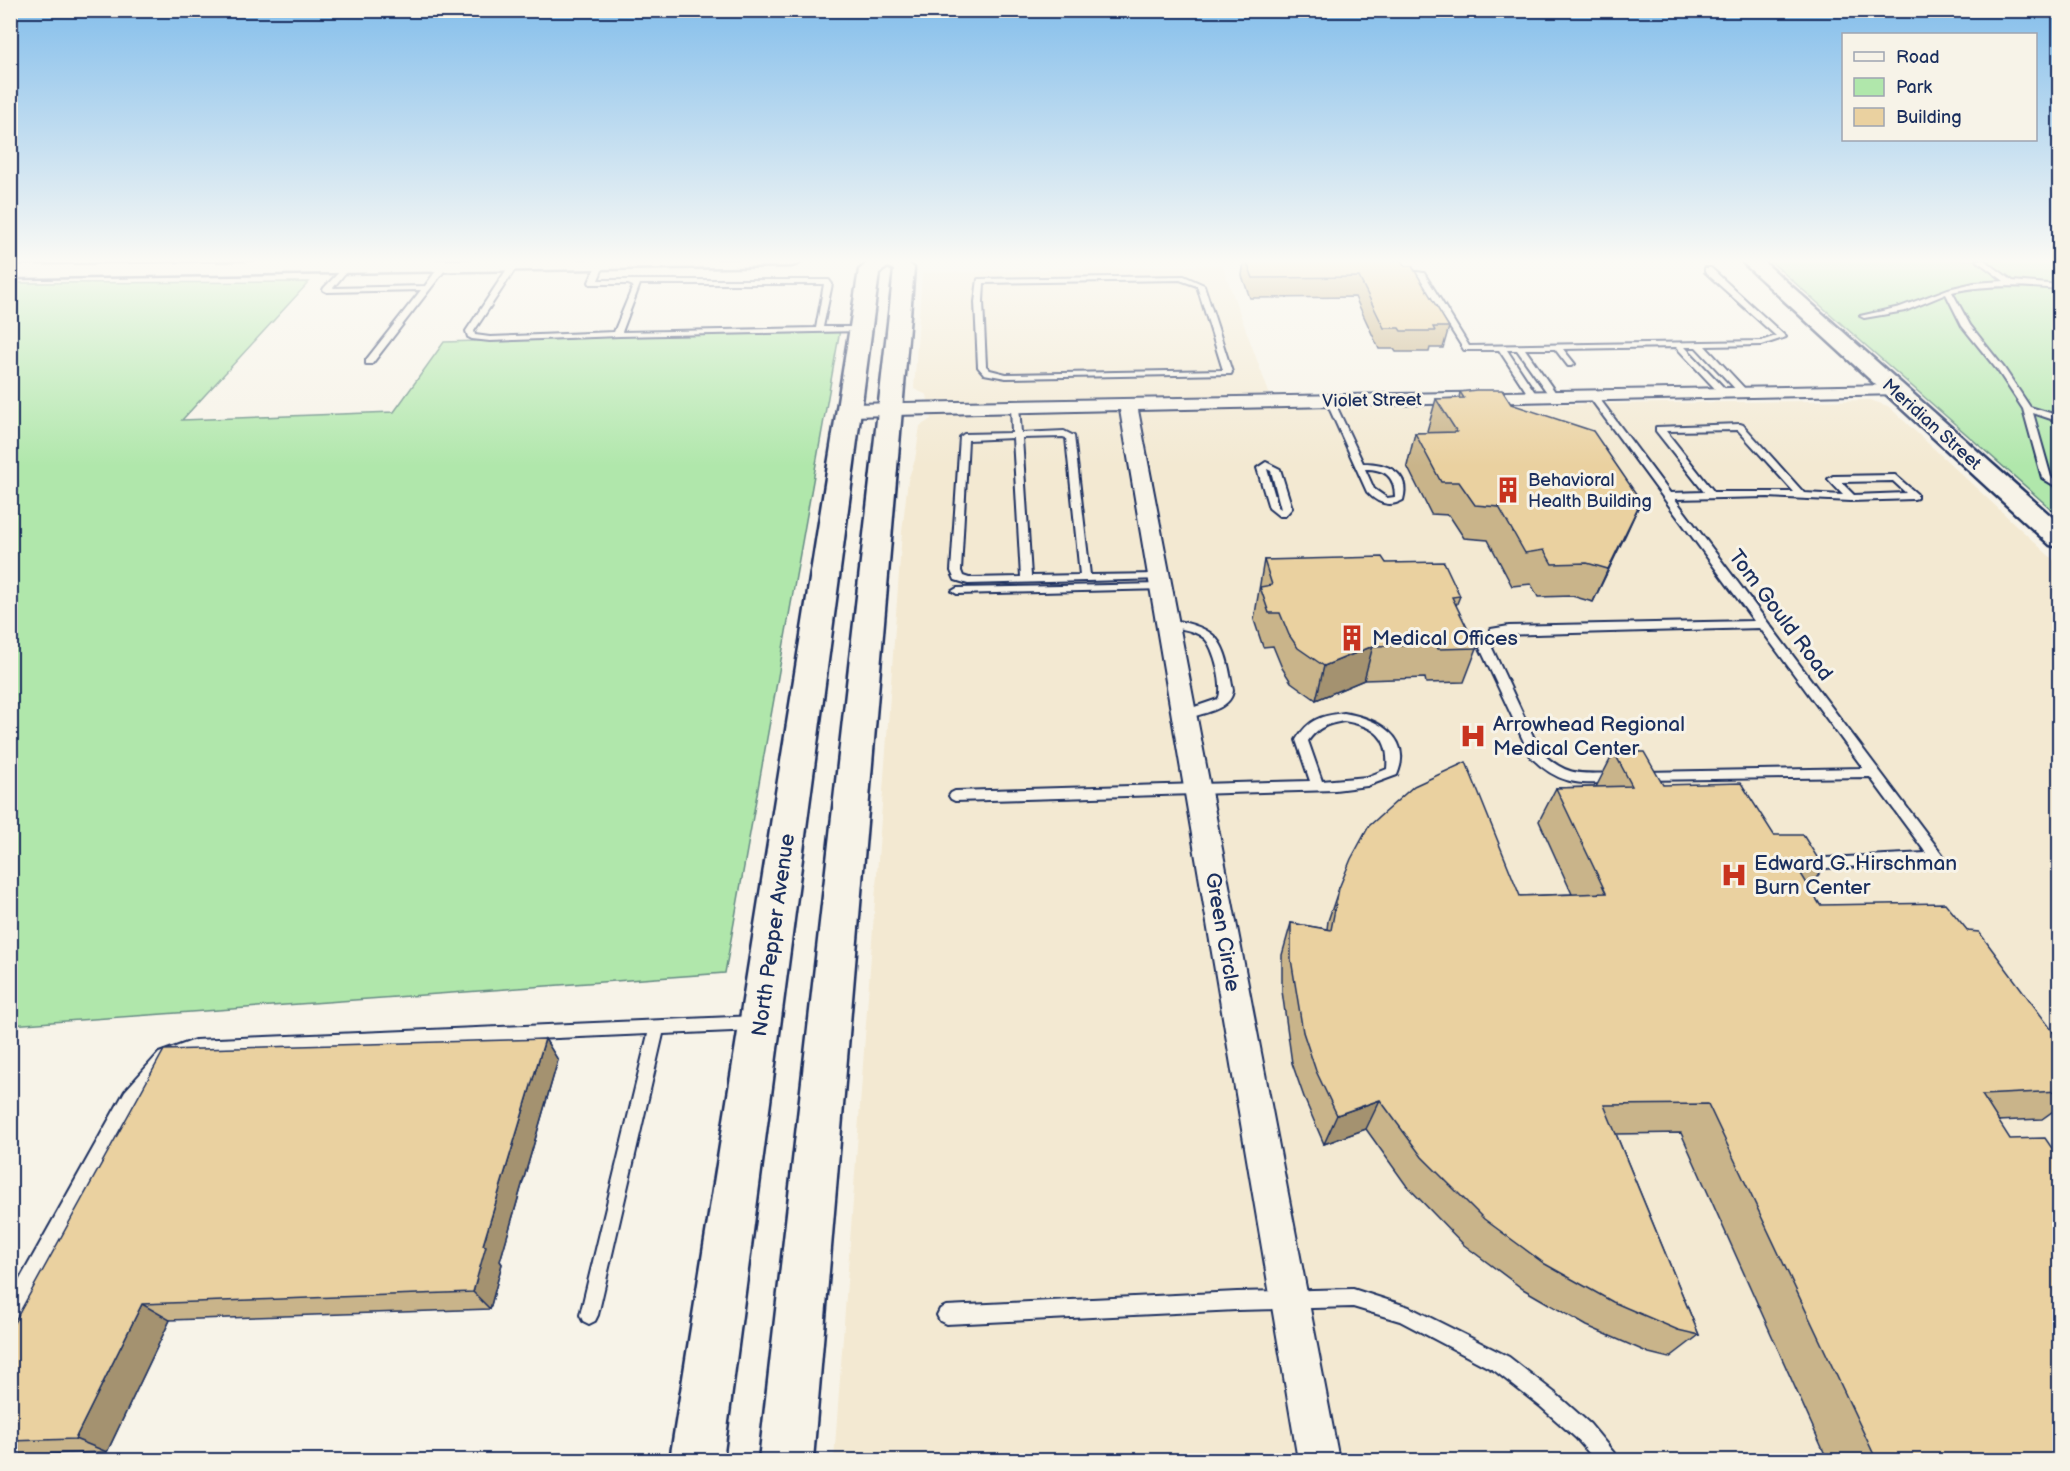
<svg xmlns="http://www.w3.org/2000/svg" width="2070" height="1471" font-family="'Balsamiq Sans',sans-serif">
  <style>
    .built { fill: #f3e9d2 }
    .green { fill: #b0e7ab; stroke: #668b84; stroke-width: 1.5 }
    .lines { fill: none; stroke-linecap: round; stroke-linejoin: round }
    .lane-casing { stroke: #1b2f5e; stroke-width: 4 }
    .street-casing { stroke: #1b2f5e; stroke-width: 4 }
    .secondary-casing { stroke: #1b2f5e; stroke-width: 5 }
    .lane { fill: #f7f3e8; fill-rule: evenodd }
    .street { fill: #f7f3e8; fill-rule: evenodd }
    .secondary { fill: #f7f3e8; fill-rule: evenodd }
    .wall { fill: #c9b48a; stroke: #1b2f5e; stroke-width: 1.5 }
    .shaded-wall { fill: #a49270; stroke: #1b2f5e; stroke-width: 1.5 }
    .building { fill: #ead1a0; stroke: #1b2f5e; stroke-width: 1.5 }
    .labels { text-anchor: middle; stroke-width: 6; stroke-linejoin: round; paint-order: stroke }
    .far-street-label { font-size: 18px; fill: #1b2f5e; stroke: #f7f3e8 }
    .far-poi-label { font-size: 18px; fill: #1b2f5e; stroke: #f7f3e8; text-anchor: start }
    .street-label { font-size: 21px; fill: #1b2f5e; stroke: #f7f3e8 }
    .poi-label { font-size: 21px; fill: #1b2f5e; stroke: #f7f3e8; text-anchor: start }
  </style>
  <rect width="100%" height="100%" fill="#f7f3e8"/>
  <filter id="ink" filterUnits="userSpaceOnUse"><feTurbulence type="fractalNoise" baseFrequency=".0167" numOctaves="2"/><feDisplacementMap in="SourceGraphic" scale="12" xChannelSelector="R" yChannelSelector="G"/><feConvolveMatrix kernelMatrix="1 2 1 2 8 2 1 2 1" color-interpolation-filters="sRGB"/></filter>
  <g filter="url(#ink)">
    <!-- built -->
    <path class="built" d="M1222,265L1275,409L1870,400L1888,406L2059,565V1460H834L902,532L908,480L915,460L920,426L931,419L927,395L914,389L922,273Z"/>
    <!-- green -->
    <g class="green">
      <path d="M1769,260H2059V516Z"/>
      <path d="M309,282L182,420L394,412L444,342L840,330L725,973L11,1025V283Z"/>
    </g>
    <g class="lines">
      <!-- lane casing -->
      <g class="lane-casing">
        <g id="lane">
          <path d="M1976,260H1984L2013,281L2060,285V289C2023,286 1989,284 1952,292L1970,325L2004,368L2030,407L2060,416V422L2033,413L2051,477L2060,482V489L2042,478L2023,409L1998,371L1962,326L1946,294L1905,311L1864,318L1860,316L1900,307L1948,289L1974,283L2004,281Z"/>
          <path d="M598,261L605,263L598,280H829L832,284L823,327H861L865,329L861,331L620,336L490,341L472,339L468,337L466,331L511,263H514L518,265L474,331L475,335L490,337L614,332L633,286L628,284H590L589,282ZM640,284H824L816,328L622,332Z"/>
          <path d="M441,264L448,266L372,364H366V360L421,290L327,292L323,290L324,288L346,265L350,267L333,288L425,286Z"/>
          <path d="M1705,268H1711L1786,337L1762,345L1705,346L1747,391V395H1741L1696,347H1685L1727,391V395H1721L1676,347L1563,349L1575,364L1571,366H1568L1555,349H1525L1558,396L1554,399L1551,398L1517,350H1507L1538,397L1531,399L1499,350H1464L1418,277L1398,272L1402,270L1424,273L1469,346L1761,341L1776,336L1705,272Z"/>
          <path d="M1184,276L1204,285L1232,372L1231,374L1006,378L984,374L978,367L975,302L978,279ZM1180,280L1197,286L1223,370L1006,374L990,370L986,366L983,302L984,283Z"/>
          <path d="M1593,393L1596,394L1670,493L1704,492L1656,431V427L1740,424L1743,425L1804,493L1843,495L1828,479L1833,476L1895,475L1917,494V498L1914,499L1851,501L1768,497L1675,499L1942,854L1944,858L1942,862L1806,869L1801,868L1799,864L1801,860L1806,859L1926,853L1870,777L1640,780L1638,777L1640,774L1644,772L1863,768L1760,628L1499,635L1492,648L1540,751C1566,777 1581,774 1615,773L1619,775L1621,778L1619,781L1615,783C1578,784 1559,785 1531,757L1480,648L1491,629L1509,626L1754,621L1590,398L1589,396ZM1738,430L1794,492H1714L1666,431ZM1893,481L1906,493L1854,495L1841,482Z"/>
          <path d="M1330,398L1334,401L1363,463C1386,463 1411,472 1403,500C1389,508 1377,503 1367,492L1326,401ZM1365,469C1385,469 1395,476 1395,497L1387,498L1374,489Z"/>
          <path d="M1015,403L1019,406L1021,433L1064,431L1074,436L1090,575L1160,574L1164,575L1165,577L1164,579L968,584L955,580L951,571L960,437L964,434L1012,433L1011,406ZM1063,437L1066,438L1080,575L1031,576L1022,438ZM1013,438L1021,577L969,578L963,576L961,571L968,440Z"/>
          <path d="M1266,462L1280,469L1292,508L1285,516H1279L1269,508L1257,468ZM1267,469L1271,471L1281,509L1278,507Z"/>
          <path d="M1161,584L1165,585L1166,587L1165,589L957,594L952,591L957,588Z"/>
          <path d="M1168,619C1220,629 1224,638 1233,690C1232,710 1200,714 1184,719L1180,718L1178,715L1180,712L1218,699C1225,690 1214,645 1204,638C1193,629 1178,629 1164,625L1163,623Z"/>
          <path d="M1344,713C1375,718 1414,736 1397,775L1367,786L1335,790L955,801L951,799L949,796L951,793L955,791L1310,781L1296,740C1309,719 1320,716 1344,713ZM1344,721C1374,726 1390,736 1387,769L1367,777L1322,781L1308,741C1318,727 1327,724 1344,721Z"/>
          <path d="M756,1016L761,1018L763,1023L761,1028L756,1030L663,1034L598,1315L595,1321L589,1324L583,1321L580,1315L648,1034L195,1054L169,1063L137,1101L16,1322L10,1325V1297L125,1091L159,1053L195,1040Z"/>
          <path d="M1353,1289L1409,1307L1509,1357L1555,1393L1590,1424L1614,1453L1617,1460H1595L1576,1438L1541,1407L1495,1371L1400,1321L1353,1307L1237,1310L946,1324L940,1321L937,1315L940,1309L946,1306L1237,1292Z"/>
        </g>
      </g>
      <!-- street casing -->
      <g class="street-casing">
        <path id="street" d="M1894,385L1900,386L1903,390L1900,394L1138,410L1339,1460H1298L1120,410L850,416L843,414L841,410L843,406L850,404Z"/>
      </g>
      <!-- secondary casing -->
      <g class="secondary-casing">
        <g id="secondary">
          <path d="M381,260H801L798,264L791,266L10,278V266Z"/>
          <path d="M871,260H905L914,268L813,1460H759L894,270L888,267L879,273L723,1460H670L859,270Z"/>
          <path d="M1740,260H1762L2060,524V547L2050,545Z"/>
        </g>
      </g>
      <!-- lane -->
      <use href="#lane" class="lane"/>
      <!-- street -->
      <use href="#street" class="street"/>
      <!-- secondary -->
      <use href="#secondary" class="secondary"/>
    </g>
    <!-- wall -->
    <g class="wall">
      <path d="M1244,260H1401L1449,327L1443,348H1430L1429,352H1396L1394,349H1379L1355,297L1250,298L1242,276Z"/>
      <path d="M1460,392L1511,404L1641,501L1593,602L1572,596L1538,597L1531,584L1512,586L1488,540L1464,538L1449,515L1431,514L1407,466L1415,433H1429L1427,431L1436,399L1459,398Z"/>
      <path d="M1264,560L1386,563L1460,596L1456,606L1477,648L1464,682L1426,683L1425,678L1364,680L1316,700L1291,682L1282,668L1273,646L1263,647L1254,620Z"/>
      <path d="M1614,752L1663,785L1774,835L1824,868L1809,887L1820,905L1968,931L2060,1041V1106L2042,1119L1998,1121L2060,1461H1828L1681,1133L1616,1134L1699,1335L1669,1358L1649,1353L1587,1326L1523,1289L1464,1245L1406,1185L1366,1129L1324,1144L1305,1100L1292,1063L1282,991V955L1291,923L1327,929L1328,921L1339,888L1520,896L1572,894L1539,821L1556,788L1596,787Z"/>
      <path d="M545,1039L558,1060L500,1261L502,1264L490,1309L170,1320L107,1452L10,1455V1330Z"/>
    </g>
    <!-- shaded-wall -->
    <g class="shaded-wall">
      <path d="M1641,501L1626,534L1593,602L1608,569Z"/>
      <path d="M1373,646L1364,680L1316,700L1324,666Z"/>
      <path d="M545,1039L558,1060L500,1261L502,1264L490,1309L473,1292L483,1245Z"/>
      <path d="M1380,1100L1366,1129L1324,1144L1337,1115Z"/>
      <path d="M142,1304L170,1320L107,1452L75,1439Z"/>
    </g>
    <!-- building -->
    <g class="building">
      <path d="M1246,260H1401L1405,266H1412L1449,327H1433L1435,331H1401L1399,328H1384L1359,277L1253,278Z"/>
      <path d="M1476,390H1502L1511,404L1593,431L1641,501L1608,569L1587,563L1552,564L1544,550L1525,553L1499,507L1475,505L1459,482H1441L1415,433L1457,432L1436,399L1464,398L1460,392Z"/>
      <path d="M1382,557L1386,563L1444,562L1460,596L1452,597L1477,648L1438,649L1436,644L1373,646L1324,666L1298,648L1289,635L1280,613H1269L1260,587L1272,585L1264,560Z"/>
      <path d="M1614,752H1644L1663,785L1741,783L1774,835H1803L1824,868L1798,869L1820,905L1945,903L1968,931L1979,932L2060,1041V1091L1982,1095L2010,1139L2045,1138L2060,1160V1461H1877L1708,1104L1604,1105L1699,1335L1678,1330L1613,1302L1545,1264L1484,1219L1422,1157L1380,1100L1337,1115L1316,1071L1303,1032L1291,959V923L1331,930L1339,888L1351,859L1369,826L1414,786L1466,762L1520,896L1606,893L1556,788L1632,786Z"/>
      <path d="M545,1039L483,1245L486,1246L473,1292L142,1304L75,1439L10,1441V1330L164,1050Z"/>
    </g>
  </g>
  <!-- sky -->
  <linearGradient id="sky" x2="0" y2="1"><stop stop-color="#84beeb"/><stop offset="0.56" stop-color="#fbfaf5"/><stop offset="1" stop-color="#fbfaf5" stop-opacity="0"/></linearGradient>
  <rect width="2070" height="466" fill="url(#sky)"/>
  <!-- icons -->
  <defs>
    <g id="building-bare" transform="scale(2.07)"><path d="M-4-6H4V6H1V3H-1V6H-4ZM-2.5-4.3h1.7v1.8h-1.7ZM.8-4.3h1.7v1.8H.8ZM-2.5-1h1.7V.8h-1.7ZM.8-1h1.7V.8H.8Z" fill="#c8321e" stroke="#f7f3e8" stroke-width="2.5" paint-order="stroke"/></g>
    <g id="hospital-bare" transform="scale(2.07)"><path d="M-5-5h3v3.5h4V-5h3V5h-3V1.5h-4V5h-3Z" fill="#c8321e" stroke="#f7f3e8" stroke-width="2.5" paint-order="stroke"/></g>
  </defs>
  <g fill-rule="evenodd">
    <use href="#building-bare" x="1508" y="490"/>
    <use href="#building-bare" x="1352" y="638"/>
    <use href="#hospital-bare" x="1473" y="736"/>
    <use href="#hospital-bare" x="1734" y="875"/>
  </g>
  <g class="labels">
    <!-- far-street labels -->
    <g class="far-street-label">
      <text transform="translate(1372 400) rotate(-1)" y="6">Violet Street</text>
      <text transform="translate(1932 424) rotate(42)" y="6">Meridian Street</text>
    </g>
    <!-- far-poi labels -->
    <g class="far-poi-label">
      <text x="1528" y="486">Behavioral<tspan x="1528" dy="21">Health Building</tspan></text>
    </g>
    <!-- street labels -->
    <g class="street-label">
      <text transform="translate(1781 615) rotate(53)" y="7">Tom Gould Road</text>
      <text transform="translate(1223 932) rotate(80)" y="7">Green Circle</text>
      <text transform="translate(773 935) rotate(-82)" y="7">North Pepper Avenue</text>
    </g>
    <!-- poi labels -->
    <g class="poi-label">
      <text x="1372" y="645">Medical Offices</text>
      <text x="1493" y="731">Arrowhead Regional<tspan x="1493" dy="24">Medical Center</tspan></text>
      <text x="1754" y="870">Edward G. Hirschman<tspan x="1754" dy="24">Burn Center</tspan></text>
    </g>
  </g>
  <!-- margin -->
  <rect width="2070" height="1471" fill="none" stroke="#f7f3e8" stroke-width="36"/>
  <rect x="18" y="18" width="2034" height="1435" fill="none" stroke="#1b2f5e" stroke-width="2" filter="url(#ink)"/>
  <!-- legend -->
  <rect x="1842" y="33" width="195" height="108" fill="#f7f3e8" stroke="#9fa5b1" stroke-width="1.5"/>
  <rect x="1854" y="52" width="30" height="9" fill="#f7f3e8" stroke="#9fa5b1" stroke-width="1.5"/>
  <text x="1896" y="63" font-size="18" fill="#1b2f5e">Road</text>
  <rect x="1854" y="78" width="30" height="18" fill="#b0e7ab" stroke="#9fa5b1" stroke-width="1.5"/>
  <text x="1896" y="93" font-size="18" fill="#1b2f5e">Park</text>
  <rect x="1854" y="108" width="30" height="18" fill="#ead1a0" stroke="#9fa5b1" stroke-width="1.5"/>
  <text x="1896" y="123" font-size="18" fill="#1b2f5e">Building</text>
</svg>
